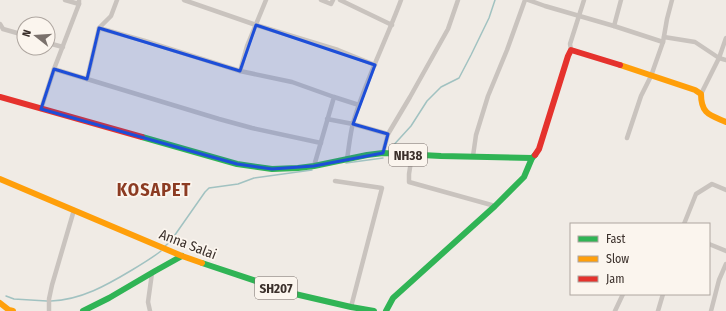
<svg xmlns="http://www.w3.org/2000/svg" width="726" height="311" font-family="'Fira Sans Condensed',sans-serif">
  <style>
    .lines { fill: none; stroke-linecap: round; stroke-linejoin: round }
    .stream { stroke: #a1c2c1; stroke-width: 1.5 }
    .street { stroke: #c9c3be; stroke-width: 4.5 }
    .fast { stroke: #30b455; stroke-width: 6 }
    .slow { stroke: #ff9f0a; stroke-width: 6 }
    .jam { stroke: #e5322d; stroke-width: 6 }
    .marked { fill: #1d4ed8; fill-opacity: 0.2; stroke: #1d4ed8; stroke-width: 3; stroke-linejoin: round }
    .labels { text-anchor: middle; stroke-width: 3.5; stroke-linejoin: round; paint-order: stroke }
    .shield { fill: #fbf5ee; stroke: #756b66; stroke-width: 1 }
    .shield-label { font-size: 13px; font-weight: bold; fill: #3b302b }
    .street-label { font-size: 14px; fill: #3b302b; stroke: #fbf5ee }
    .district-label { font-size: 18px; font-weight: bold; letter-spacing: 1px; fill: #8c3b22; stroke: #fbf5ee }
  </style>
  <rect width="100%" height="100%" fill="#f0ebe5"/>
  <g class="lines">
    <!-- stream -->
    <g class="stream">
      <path d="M390,149L411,126L427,101L441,87L459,78L471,55L489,18L495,0"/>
      <path d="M346,163L383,158"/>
      <path d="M165,246L170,242L205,192L209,188L238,184L254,178L312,170"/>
      <path d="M6,296L14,299L47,301"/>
      <path d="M51,301C81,300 107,285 132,270C142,264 152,258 161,251"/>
    </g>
    <!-- street -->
    <g class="street">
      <path d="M65,0L79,4"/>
      <path d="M184,0L256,25L338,50L375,65"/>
      <path d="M321,0L331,4L333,0"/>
      <path d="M340,0L392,25"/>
      <path d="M528,0L545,6L614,26L663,42"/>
      <path d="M0,24L3,29L24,35"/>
      <path d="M614,26L621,0"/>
      <path d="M99,28L145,41L240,71L292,82L334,97L314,166"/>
      <path d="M664,37L695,42L719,58L726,60"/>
      <path d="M48,43L63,47"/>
      <path d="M571,50L570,44L584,0"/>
      <path d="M54,69L219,119L252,128L321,143"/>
      <path d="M240,71L247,46L266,0"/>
      <path d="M87,79L99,28L111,16L117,0"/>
      <path d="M701,94L719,58L726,38"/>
      <path d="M334,97L359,105"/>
      <path d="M41,109L54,69L79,4V0"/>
      <path d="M327,119L353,124L388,134"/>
      <path d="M627,138L641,96L651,76L663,42L667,19L672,0"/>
      <path d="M383,153L388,134L410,97L448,29L458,0"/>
      <path d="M412,155L409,174V182L495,206"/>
      <path d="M473,156L476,135L488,96L507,50L525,0"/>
      <path d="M347,159C349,147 350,135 353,123C365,81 386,41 401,0"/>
      <path d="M335,181L382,188L351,307"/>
      <path d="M684,224L696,194L712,184L726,190"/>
      <path d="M709,244L726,251"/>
      <path d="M49,311V299L52,285L74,210"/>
      <path d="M150,311L148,302L152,273"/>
      <path d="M615,311L623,294"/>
      <path d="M658,311L663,294"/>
      <path d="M711,311L719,280L726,264"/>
    </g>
    <!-- fast -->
    <g class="fast">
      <path d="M142,137L237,164L272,169L298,168L314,166L367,155L383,153L441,156L532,158L535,155"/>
      <path d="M202,263L295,294L351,307L374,311"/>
      <path d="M83,311L109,298L155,271L182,256"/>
      <path d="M386,311L393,298L495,206L524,177L532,158"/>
    </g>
    <!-- slow -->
    <g class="slow">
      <path d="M620,65L695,90L701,94C701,114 710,115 726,122"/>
      <path d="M0,179L182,256L202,263"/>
      <path d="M0,303L9,310L13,311"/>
    </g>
    <!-- jam -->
    <g class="jam">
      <path d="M0,97L142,137"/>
      <path d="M535,155L539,149L568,56L571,50L620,65"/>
    </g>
  </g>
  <!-- marked area -->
  <path class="marked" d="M256,25L375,65L353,124L388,134L383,153L314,166L272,169L237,164L41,109L54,69L87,79L99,28L240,71Z"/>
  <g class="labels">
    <!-- shield labels -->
    <g class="shield">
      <rect x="389" y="144" width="38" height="22" rx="3"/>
      <rect x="255" y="277" width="42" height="22" rx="3"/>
    </g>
    <g class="shield-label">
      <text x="408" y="160">NH38</text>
      <text x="276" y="293">SH207</text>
    </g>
    <!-- street labels -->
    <g class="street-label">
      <text transform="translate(188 244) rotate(21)" y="5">Anna Salai</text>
    </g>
    <!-- district labels -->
    <g class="district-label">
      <text x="154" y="196">KOSAPET</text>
    </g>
  </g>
  <!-- legend -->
  <rect x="570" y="223" width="140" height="72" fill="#fbf5ee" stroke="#aea6a0"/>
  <rect x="578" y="236" width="20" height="6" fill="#30b455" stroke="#aea6a0"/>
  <text x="606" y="243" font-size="12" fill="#3b302b">Fast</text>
  <rect x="578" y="256" width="20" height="6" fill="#ff9f0a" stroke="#aea6a0"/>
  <text x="606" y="263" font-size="12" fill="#3b302b">Slow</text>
  <rect x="578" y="276" width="20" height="6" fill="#e5322d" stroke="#aea6a0"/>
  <text x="606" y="283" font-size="12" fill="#3b302b">Jam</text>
  <!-- north arrow -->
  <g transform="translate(36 36) rotate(287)"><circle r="19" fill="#fbf5ee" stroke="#aea6a0"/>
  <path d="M0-3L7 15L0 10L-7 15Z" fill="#7a716c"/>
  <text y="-6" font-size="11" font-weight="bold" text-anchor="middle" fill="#3b302b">N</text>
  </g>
</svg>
